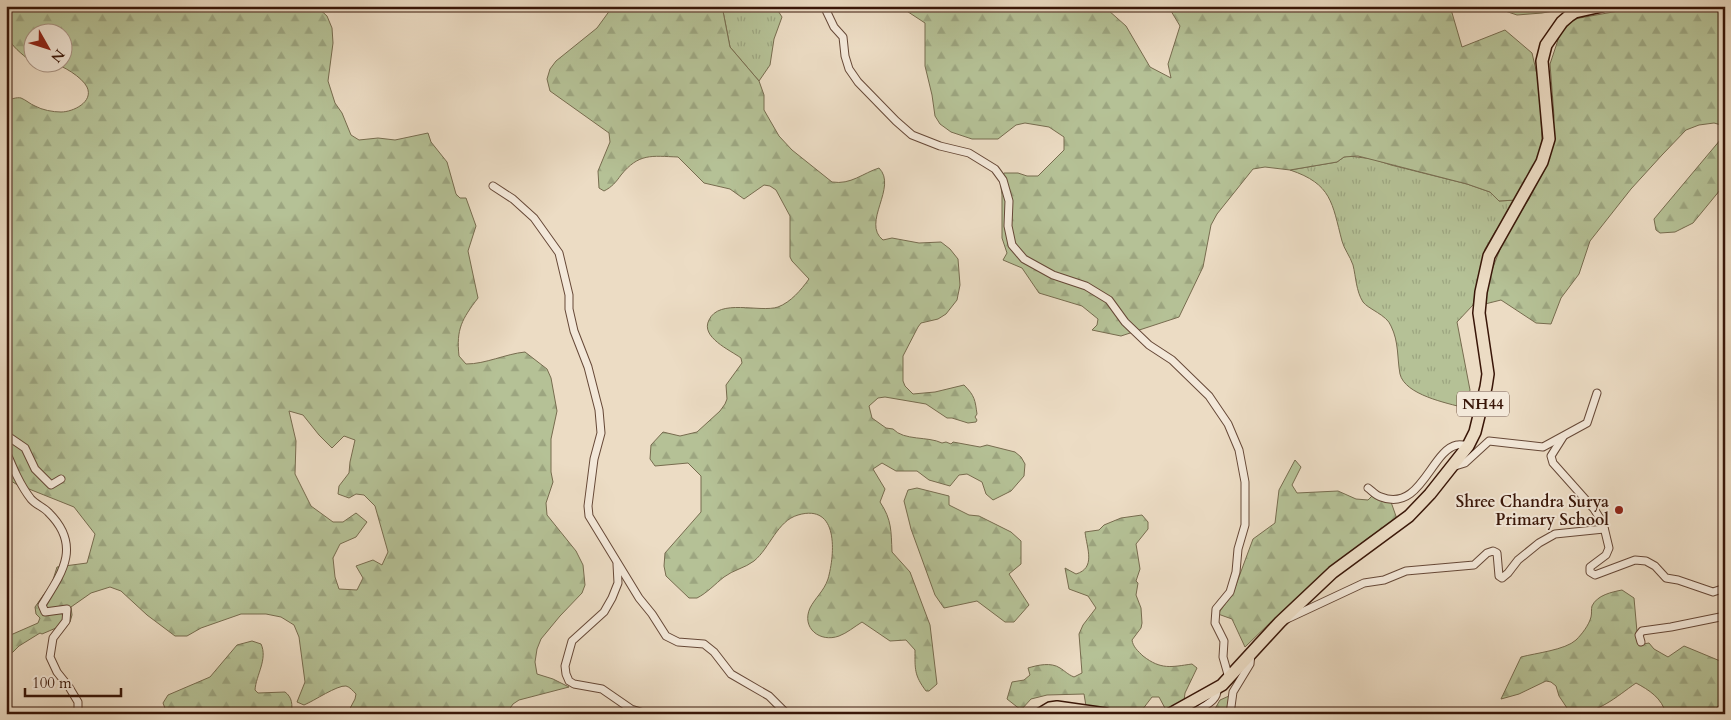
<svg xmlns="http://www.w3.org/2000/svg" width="1731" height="720" font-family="Cardo,serif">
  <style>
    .grass { fill: url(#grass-tufts); stroke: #776c4f }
    .forest { fill: url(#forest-firs); stroke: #776c4f; fill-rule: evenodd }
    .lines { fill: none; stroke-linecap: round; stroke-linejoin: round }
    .street-casing { stroke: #664837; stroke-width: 9 }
    .primary-casing { stroke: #391608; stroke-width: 14 }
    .street { stroke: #f3e8d9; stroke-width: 7 }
    .primary { stroke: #ecdcc4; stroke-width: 11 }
    .poi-dot { fill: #8f2418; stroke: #f3e8d9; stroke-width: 2 }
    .labels { text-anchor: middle; stroke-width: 4; stroke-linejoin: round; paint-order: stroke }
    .shield { fill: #f3e8d9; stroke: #715547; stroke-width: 1 }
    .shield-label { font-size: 15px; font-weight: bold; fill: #391608 }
    .poi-label { font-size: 16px; font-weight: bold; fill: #391608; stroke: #f3e8d9; text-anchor: end }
  </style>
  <defs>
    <pattern id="grass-tufts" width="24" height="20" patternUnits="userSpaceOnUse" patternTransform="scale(1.25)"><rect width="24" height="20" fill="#b5c196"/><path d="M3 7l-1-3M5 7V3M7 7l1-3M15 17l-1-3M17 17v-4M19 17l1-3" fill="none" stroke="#9ca580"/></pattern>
    <pattern id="forest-firs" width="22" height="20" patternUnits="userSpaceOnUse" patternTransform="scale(1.25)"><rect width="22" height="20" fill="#b5c196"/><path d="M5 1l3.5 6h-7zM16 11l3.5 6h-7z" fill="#9ca580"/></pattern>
  </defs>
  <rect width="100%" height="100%" fill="#ecdcc4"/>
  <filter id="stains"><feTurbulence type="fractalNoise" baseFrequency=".004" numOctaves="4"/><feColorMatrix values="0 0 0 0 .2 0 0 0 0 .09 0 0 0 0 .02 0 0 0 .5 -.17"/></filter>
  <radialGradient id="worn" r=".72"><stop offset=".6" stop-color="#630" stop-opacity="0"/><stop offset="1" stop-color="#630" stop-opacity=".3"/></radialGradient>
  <!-- grass -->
  <g class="grass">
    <path d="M722,6H775L782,17L774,39L770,65L759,81L730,47Z"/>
    <path d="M1349,156L1373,159L1391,165L1467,184L1490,192L1499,201L1516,200L1503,224L1496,230L1485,249L1473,305L1457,322L1470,390L1465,408C1447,403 1405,395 1400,374C1397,358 1399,342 1391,326C1387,315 1368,309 1363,302C1356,291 1356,277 1353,265C1350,256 1344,249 1342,241C1332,203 1332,184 1290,170L1337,162L1344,157Z"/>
  </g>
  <!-- forest -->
  <g class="forest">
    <path d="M6,6H316L327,16L332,28L333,43L328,81L335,103L342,113L351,135L359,140L378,138L395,140L428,133L431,142L447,162L456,194L460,198H466L476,226L468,251L478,298C462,319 456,329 459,356L466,364C486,364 505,354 525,352L547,369L551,378L557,411L551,439V472L553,482L546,503L547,515L576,551L583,565L585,585L582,593L560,616L541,639L537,649L535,662L537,674L553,679L569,687L519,700L513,704L506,714H347L355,699L356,694C353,691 350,687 346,686C337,685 314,701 304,705L297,702L305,682L299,637L294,625L281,617L266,614H241L201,628L187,636H175L147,615L121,591L110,587L91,593L71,607L72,615L70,622L42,634L40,633L19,646L6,659V637L38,623L40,618L36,614L35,607L52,583L57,567L87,563L95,534L74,507L29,489L26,490L6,478V101C11,99 17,97 21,98C26,100 30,104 35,106C42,110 53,112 61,112C73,112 94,102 87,87C82,77 62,65 52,63L62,62V32H32V59H28C4,40 6,36 6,6ZM289,411L303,415L319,435L332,448L344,436L355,440L350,462L349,473L339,486L338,494L349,498L356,494L364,495L375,506L388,552L382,565L373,560L356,566L363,578L357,590L339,589L335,577L333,558L340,544L356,537L367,522L356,513L343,522H333L311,506L295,474L296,441Z"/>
    <path d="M613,6H722L730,47L759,81L764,95V110L779,136L792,150L832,182C851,185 863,173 879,168C898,187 861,223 883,240L892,238L919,243L941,242L950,249L958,259L960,285L957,300L946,314L938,319L921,323L918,327L903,356V381L905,386L913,394L935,392L964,385C975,396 975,400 977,414L975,417L977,420L976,422L968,423L952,418H947L926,404L885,397L878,398L869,406L872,418L886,428L893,429C904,441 928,436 942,443L946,442L951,444L953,442L980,447L987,445L1015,452L1021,457L1025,464L1024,476L1011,491L993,500L986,494L982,482L967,474L959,475L950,486L929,480L917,471H896L882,463L873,469L885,489L880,502C892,520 891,531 892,552L910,572L930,625L937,684L929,691H926C914,675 915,669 915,650L906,640L890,641L862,622C854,627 847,633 839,636C820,643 801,628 810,608C815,598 824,591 828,579C835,554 839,503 798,515C777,521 770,548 754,561C745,568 733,570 724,577C715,584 707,593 697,598H689L666,576L664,566L665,553L701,512V476L688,463L655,466L650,459L651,445L663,432L680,436L697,432L720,411L725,404L727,399L726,385L742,363L741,358C730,350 700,337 709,320C719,298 760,313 778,307C791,302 801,290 809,279L792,261L790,257V216L776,190L770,186L764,185L744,199L730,189L704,183L678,157C651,156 639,153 621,175C616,182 612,187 604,191L599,188L598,171L610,142L609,133L550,91L547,79L550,69L556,61L597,28Z"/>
    <path d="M899,6H1109L1108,10L1126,26L1150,67L1171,78L1168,64L1180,26L1168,6H1450L1462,47L1505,30L1532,53L1539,83L1542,140L1536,166L1516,200L1499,201L1490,192L1467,184L1358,156L1344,157L1337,162L1290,170L1265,167L1253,169L1217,214L1211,225L1203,267L1179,317L1121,336L1092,330L1097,325L1098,319L1082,306L1039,293L1022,268L1003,260L1007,253L1002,238V195L1000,179L1004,173H1018L1027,176H1038L1064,150V137L1049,127L1025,123L1016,125L998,139H972L951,132L940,124L935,116L932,95L925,66V23Z"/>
    <path d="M1500,6H1582L1542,13L1517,15L1502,10Z"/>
    <path d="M1646,6H1725V126L1714,123L1699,125L1686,130L1662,155L1631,189L1590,241L1579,274L1561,298L1551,324L1536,323L1501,300L1485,304L1490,275L1506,234L1529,199L1550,156L1554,116L1550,64L1560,34L1574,19Z"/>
    <path d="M1725,130V184L1693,223L1675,232L1660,233L1656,230L1654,219L1721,139Z"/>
    <path d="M1295,460L1301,467L1292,485L1297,493L1338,491L1356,499L1368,500L1372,496L1391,502L1397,519L1368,538L1341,560L1278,620L1274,619L1245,647L1232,619L1218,614L1233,593L1253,539L1275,523L1279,490Z"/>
    <path d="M917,488L949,496V505L969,515L979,516L1011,532L1021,541V564L1009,574L1029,605L1014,622H1005L977,601L944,608L935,595L911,529L904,501L908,490Z"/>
    <path d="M1142,515L1148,522V529L1136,544L1140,569L1136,581L1138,583L1136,595L1141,608L1142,623L1141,628L1132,640C1133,647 1138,651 1143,656C1161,670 1171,667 1192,664L1197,668L1185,693L1184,701L1166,710L1159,697H1152L1139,714H1125L1086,706L1084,694L1047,695L1031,699L1021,710L1007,699L1012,682L1024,680L1030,675L1028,668C1038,665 1051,662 1060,668C1065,671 1067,674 1074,677L1082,673L1079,634L1083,625L1096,608L1088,596L1069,589L1065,568L1076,574C1096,568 1087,549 1085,532L1099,530L1104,525L1121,518Z"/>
    <path d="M1622,590L1634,598L1638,643L1643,644L1649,643L1654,649L1668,657L1684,646L1725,663V707L1718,706L1716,709L1724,714H1666C1662,698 1649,690 1636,683C1616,697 1598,714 1571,714L1559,696L1556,686L1551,682L1546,681L1519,694L1501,699L1521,657C1536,653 1565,650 1576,640C1582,634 1589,625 1591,617C1592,613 1591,609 1592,606C1597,595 1612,592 1622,590Z"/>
    <path d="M252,641L261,644C268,659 256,675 255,690L258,693L285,692C292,697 293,705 291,714H169L166,711L163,703L168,695L210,677L237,645Z"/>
    <path d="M1229,696L1227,714H1212L1220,700Z"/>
  </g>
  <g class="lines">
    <!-- street casing -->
    <g class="street-casing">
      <g id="street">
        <path d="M824,6L834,27L843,37L845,56L849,69L858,82L896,121L912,135L940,146L969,153L995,169L1003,180L1009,201L1008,226L1012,245L1024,259L1053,275L1086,286L1109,300L1125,322L1149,345L1172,360L1209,396L1228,424L1239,450L1245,482V525L1238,549L1236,572L1230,592L1216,609L1215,623L1224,641L1223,657L1229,678"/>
        <path d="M493,186L513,199L534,218L559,253L569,295V309L574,331L588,367L599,410L601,433L594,459L588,506L589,516L639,598L652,614L666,636L678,642L704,644L714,652L731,674L769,696L787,714"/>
        <path d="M6,435L25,448L35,469L51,485L61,479"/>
        <path d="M1563,437L1551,456L1553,463L1594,509L1603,523L1609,548L1606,555L1590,567V572L1595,575L1635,560L1646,561L1655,566L1666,578L1678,580L1713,592L1725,588"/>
        <path d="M6,451C13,468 20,485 31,499C36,505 44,507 49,513C82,546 62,573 42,605L45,612L67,609L66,621L53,638L50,657L57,672L69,687L78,702V714"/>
        <path d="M1452,467L1465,463L1489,441L1543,447L1587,423L1597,393"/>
        <path d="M1368,488C1372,491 1376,496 1381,497C1421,513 1431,450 1457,445C1460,444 1464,445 1468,446"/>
        <path d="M617,564L618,583L612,598L604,612L572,641L565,666L566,674L569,681L574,684L602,689L631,709L647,714"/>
        <path d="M1287,619L1364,583L1384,580L1406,571L1474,565L1487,553L1493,551L1497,553L1499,576L1502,578L1508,573L1518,560L1539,543L1555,534L1604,529"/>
        <path d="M1641,642L1639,635L1642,631L1671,627L1725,616"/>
        <path d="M1193,714C1202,706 1218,702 1217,689"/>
        <path d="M1230,714L1233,692L1250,664L1251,654"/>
      </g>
    </g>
    <!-- primary casing -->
    <g class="primary-casing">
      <g id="primary">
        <path d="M1040,714L1050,708L1057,707L1106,714"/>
        <path d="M1170,714L1222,685L1280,622L1333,572L1409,516L1430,494L1468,446L1475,432L1486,387L1488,374L1479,313L1481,292L1489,256L1542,162L1549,139L1542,61L1546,45L1562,22L1569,16L1575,12L1602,6"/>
      </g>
    </g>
    <!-- street -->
    <use href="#street" class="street"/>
    <!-- primary -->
    <use href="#primary" class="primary"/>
  </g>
  <!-- markers -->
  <circle class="poi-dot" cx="1619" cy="510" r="5"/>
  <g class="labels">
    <!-- shield labels -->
    <rect class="shield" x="1457" y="391.5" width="52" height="25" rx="4"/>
    <g class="shield-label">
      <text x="1483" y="409">NH44</text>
    </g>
    <!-- poi labels -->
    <g class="poi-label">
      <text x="1609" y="507">Shree Chandra Surya<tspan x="1609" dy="18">Primary School</tspan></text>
    </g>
  </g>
  <!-- margin -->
  <rect width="1731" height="720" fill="none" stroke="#ecdcc4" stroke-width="25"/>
  <rect x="8" y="8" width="1716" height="705" fill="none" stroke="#391608" stroke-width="2.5"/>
  <rect x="12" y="12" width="1706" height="695" fill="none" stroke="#391608"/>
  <!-- north arrow -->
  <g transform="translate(48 48) rotate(129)"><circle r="24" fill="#f3e8d9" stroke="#a99485"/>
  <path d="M0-4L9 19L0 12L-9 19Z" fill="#8f2418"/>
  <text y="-8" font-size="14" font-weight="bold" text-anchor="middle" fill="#391608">N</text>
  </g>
  <!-- scale -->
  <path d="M25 688v8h96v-8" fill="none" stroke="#391608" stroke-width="2.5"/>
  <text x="32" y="688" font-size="15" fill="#391608" stroke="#f3e8d9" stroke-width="4" paint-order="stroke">100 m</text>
  <rect width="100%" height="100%" filter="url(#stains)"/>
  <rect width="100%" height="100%" fill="url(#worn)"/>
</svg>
